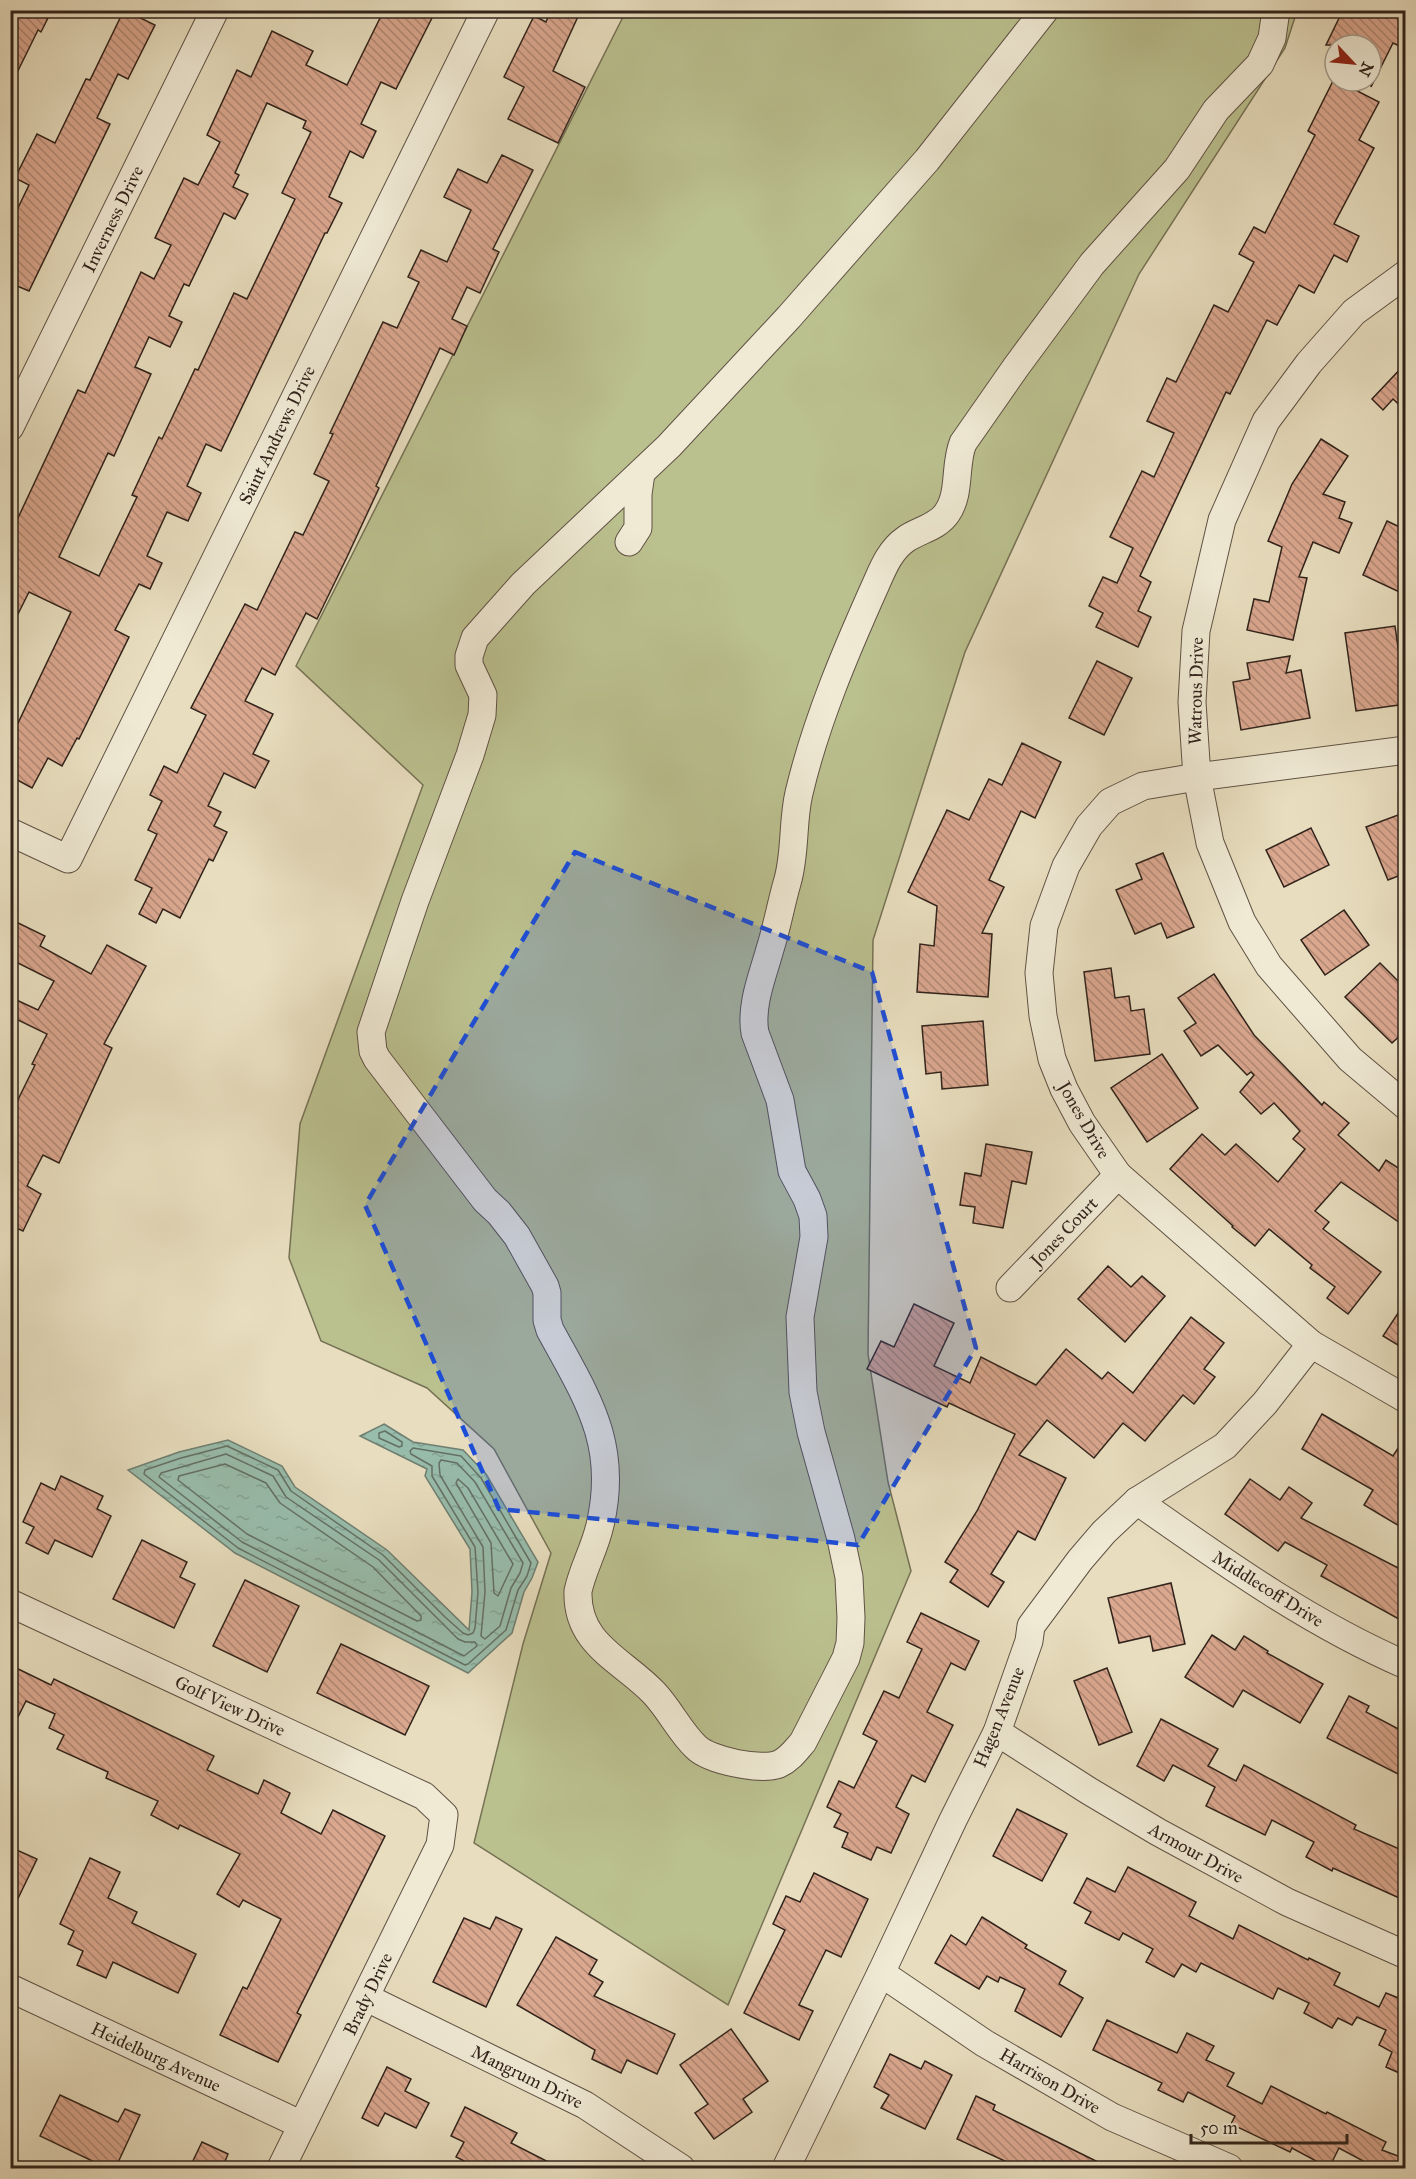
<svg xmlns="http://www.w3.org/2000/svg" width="1416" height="2179" font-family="'IM FELL Great Primer',serif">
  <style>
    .green { fill: #bbc08f; stroke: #767255; stroke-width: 1.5 }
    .water { fill: url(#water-ripples); stroke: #6f7f72; stroke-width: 1.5 }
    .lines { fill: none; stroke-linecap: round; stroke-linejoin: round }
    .shore { stroke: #647064; stroke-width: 1.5 }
    .building { fill: url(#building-back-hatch); stroke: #31231b; stroke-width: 1.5; fill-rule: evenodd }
    .minor-casing { stroke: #5f5244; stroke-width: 29 }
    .minor { stroke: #f0ead5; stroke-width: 27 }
    .marked { fill: #1d4ed8; fill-opacity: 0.2; stroke: #1d4ed8; stroke-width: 4.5; stroke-dasharray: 12 8; stroke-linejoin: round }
    .labels { text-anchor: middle; stroke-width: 4.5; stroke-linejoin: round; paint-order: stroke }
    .street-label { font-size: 18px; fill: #31231b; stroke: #f0ead5 }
  </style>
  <defs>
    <pattern id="water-ripples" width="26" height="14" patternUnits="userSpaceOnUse" patternTransform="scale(1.5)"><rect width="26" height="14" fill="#98bdac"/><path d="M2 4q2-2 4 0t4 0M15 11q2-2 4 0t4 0" fill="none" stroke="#83a293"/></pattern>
    <pattern id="building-back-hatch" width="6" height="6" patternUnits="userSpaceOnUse" patternTransform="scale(1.5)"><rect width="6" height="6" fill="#daa78f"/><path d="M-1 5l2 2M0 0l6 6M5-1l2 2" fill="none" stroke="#b18874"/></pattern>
  </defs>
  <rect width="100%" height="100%" fill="#e8debf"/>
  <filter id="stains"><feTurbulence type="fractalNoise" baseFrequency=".00333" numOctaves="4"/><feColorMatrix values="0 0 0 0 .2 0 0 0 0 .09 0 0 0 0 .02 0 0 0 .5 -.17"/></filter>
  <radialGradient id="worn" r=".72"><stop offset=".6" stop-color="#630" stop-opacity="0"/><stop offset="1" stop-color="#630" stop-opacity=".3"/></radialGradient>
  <!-- green -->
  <path class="green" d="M626,11H1297L1285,48L1139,274L965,652L873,940L868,1354L888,1482L911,1571L728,2005L474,1843L523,1644L551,1553L494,1449L427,1388L321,1341L289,1258L300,1124L423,785L296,666Z"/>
  <!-- water -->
  <path class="water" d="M384,1424L413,1442L463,1450L486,1474L538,1562L532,1578L524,1592L512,1633L468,1673L235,1553L128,1470L179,1452L228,1440L282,1466L295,1487L387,1550L469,1630L472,1592L470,1549L425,1476L427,1469L360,1436Z"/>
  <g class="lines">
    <!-- shore -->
    <g class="shore">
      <path d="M385,1431L402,1442V1446L399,1447L379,1438V1433Z"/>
      <path d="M227,1446L278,1470L291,1491L383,1555L445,1617L463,1633L468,1635L473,1633L475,1628L478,1592L475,1547L432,1476V1466L411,1454L410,1451L413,1448L461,1456L481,1478L531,1563L527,1576L518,1590L506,1630L468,1664L465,1665L238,1548L144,1474L145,1470L181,1458Z"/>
      <path d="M226,1454L273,1476L286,1497L379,1560L458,1639L465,1642H475L477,1646L464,1656L242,1542L159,1477L161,1473Z"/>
      <path d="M441,1460L457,1463L475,1482L523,1563L520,1573L511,1588L500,1626L485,1639L481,1636L485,1592L483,1547L440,1475L439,1463Z"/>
      <path d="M225,1464L266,1483L280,1503L373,1567L421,1616V1620L417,1621L247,1534L178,1480L179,1476Z"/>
      <path d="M458,1479L468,1488L513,1564L498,1596L494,1593L491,1543L456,1483Z"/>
    </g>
  </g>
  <!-- building -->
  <g class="building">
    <path d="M10,10H52L41,32L38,30L10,87Z"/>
    <path d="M124,10L155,25L128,79L118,74L97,118L110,124L29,291L10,283V211L15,214L29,185L15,178L37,134L55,143L86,79L90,80Z"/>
    <path d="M384,10H436L396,89L381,82L361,124L376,131L363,158L350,151L329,197L342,203L327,233H325L221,451L206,444L187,486L201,493L188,521L167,512L147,556L162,563L150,589L139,584L115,630L129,637L79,739L77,738L62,766L48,758L32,788L10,776V720L18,723L71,612L29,592L10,630V530L16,519L17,520L78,390L85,393L141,272L154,279L171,245L155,238L184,178L198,185L220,142L207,135L237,70L251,77L272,31L313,51L306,65L347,85ZM267,103L306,121L303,128L311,132L282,193L295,199L247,299L234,293L198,370L195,369L162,439L159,437L132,495L137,497L99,576L59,557L108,453L114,456L151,374L135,367L149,337L170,347L182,322L169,316L184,284L189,286L224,213L235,219L248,194L233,187L239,175L235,173Z"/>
    <path d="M551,10H581L553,71L585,87L558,143L508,119L524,87L504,77L534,16L546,22Z"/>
    <path d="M1343,10H1392L1406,17V49L1393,43L1371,87V45H1326Z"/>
    <path d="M1334,79L1379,102L1359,140L1374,148L1334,224L1359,236L1347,262L1334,255L1314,293L1299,285L1277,325L1267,320L1230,394L1226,392L1140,576L1151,582L1138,611L1151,617L1138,647L1096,627L1103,613L1089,606L1103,577L1117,583L1133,548L1110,537L1142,471L1154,477L1174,433L1147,421L1167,378L1176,382L1214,305L1228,312L1254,262L1239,254L1254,227L1265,233L1315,135L1308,131Z"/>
    <path d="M502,155L533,170L493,249L499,252L480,293L467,287L452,319L467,326L454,355L440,348L376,486L379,488L347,557L317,619L306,613L275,675L262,668L245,701L273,714L253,754L269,761L255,788L224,773L208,806L221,812L214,826L227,832L213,861L209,859L180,918L163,909L156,923L139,914L152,888L135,880L157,834L148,830L162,801L150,795L164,766L177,773L206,715L191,708L245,604L257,610L295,532L303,535L329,481L314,474L333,434L330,433L383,322L397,328L419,282L408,277L421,250L447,262L471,210L444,197L458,169L487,183Z"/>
    <path d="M1406,363V411L1393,399L1383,410L1372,399Z"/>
    <path d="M1321,439L1348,456L1323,494L1345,502L1339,518L1352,523L1339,553L1313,542L1299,577L1307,578L1293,640L1247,630L1254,599L1269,602L1282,547L1268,541L1292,484Z"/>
    <path d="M1387,521L1406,530V595L1363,575Z"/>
    <path d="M1395,626L1406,704L1356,711L1345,633Z"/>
    <path d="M1290,656L1286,673L1301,670L1310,718L1241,730L1233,682L1250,679L1247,663Z"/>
    <path d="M1097,661L1132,678L1104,735L1069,718Z"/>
    <path d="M1022,743L1061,762L1035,818L1021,811L989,880L1004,887L982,933L992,934L988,997L917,992L920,944L934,946L937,906L908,892L947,810L969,820L989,779L1002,785Z"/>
    <path d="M1406,812V873L1388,880L1366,827Z"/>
    <path d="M1311,828L1329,865L1284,887L1266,850Z"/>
    <path d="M1163,853L1194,927L1167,938L1161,923L1135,934L1116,890L1142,879L1136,864Z"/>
    <path d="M1344,910L1369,945L1325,975L1301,940Z"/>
    <path d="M10,919L45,936L40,946L91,974L107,945L146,966L104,1044L112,1048L59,1163L43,1155L27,1186L41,1194L23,1231L10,1225V1116L35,1065L32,1064L47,1034L10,1016V997L38,1010L54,981L10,959Z"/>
    <path d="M1380,963L1406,989V1030L1392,1043L1345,997Z"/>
    <path d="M1111,968L1115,998L1129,996L1131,1011L1144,1009L1150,1054L1095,1061L1084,972Z"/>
    <path d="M1214,974L1254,1035L1322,1105L1324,1102L1349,1123L1338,1135L1379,1171L1386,1160L1406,1173V1227L1341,1182L1315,1211L1329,1222L1323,1229L1381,1272L1348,1314L1327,1298L1335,1287L1310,1268L1312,1265L1269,1229L1255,1246L1232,1227L1233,1226L1170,1169L1202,1134L1225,1155L1236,1144L1278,1182L1305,1149L1293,1139L1300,1131L1274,1103L1261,1114L1240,1092L1254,1075L1251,1072L1247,1075L1218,1045L1201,1056L1184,1031L1196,1023L1178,998Z"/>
    <path d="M983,1021L988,1085L942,1089L941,1072L926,1074L922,1026Z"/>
    <path d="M1162,1054L1198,1108L1147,1142L1111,1088Z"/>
    <path d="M986,1144L1032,1152L1026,1184L1012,1181L1003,1228L973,1223L975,1207L960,1205L965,1173L981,1176Z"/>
    <path d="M1108,1266L1131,1287L1142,1276L1165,1296L1125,1342L1078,1299Z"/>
    <path d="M1406,1301V1350L1383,1336Z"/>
    <path d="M914,1304L954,1323L934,1366L970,1383L981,1357L1036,1385L1066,1349L1102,1379L1108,1372L1133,1393L1191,1317L1224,1343L1204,1369L1215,1377L1194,1404L1183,1395L1145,1441L1123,1423L1094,1458L1047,1420L1019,1455L1066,1478L1035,1540L1018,1531L991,1574L1004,1582L988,1607L950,1582L958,1570L945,1562L977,1511L1015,1434L949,1403L947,1407L867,1369L881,1341L894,1347Z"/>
    <path d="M1322,1414L1393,1456L1406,1436V1530L1364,1505L1373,1490L1302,1449Z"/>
    <path d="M61,1476L103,1496L97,1509L111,1516L92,1557L55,1540L48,1554L26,1543L34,1527L23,1522L41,1483L55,1490Z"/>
    <path d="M1250,1479L1280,1500L1289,1487L1312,1503L1301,1518L1406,1572V1623L1321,1576L1327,1565L1285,1542L1278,1551L1225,1514Z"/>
    <path d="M142,1540L187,1562L180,1577L195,1584L174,1628L113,1599Z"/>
    <path d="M245,1580L299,1606L267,1672L213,1646Z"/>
    <path d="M1171,1583L1185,1644L1153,1651L1150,1636L1119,1643L1108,1598Z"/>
    <path d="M921,1613L979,1641L965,1670L951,1663L927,1712L953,1725L925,1782L912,1775L896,1807L909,1814L891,1853L877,1847L871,1860L842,1847L848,1833L834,1827L841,1814L827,1807L839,1781L854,1788L877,1741L863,1734L884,1691L899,1698L922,1649L907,1642Z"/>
    <path d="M1212,1635L1235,1650L1244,1636L1268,1651L1267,1653L1323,1684L1300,1723L1243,1690L1233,1707L1185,1677Z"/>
    <path d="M341,1644L429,1686L405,1735L317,1693Z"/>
    <path d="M10,1665L51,1685L54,1679L214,1756L207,1770L258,1794L264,1780L290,1793L281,1813L321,1834L333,1810L385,1836L297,2013L301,2015L278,2062L220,2035L243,1987L247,1989L281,1919L243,1900L239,1907L217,1894L240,1854L180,1825L178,1829L151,1815L158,1801L106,1778L108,1772L57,1749L64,1735L49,1728L55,1714L26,1701L10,1733Z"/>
    <path d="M1107,1668L1132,1732L1099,1745L1074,1681Z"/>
    <path d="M1349,1696L1369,1706L1366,1712L1406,1733V1778L1327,1738Z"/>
    <path d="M1161,1719L1218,1749L1208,1766L1236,1781L1244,1765L1356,1825L1354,1829L1406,1852V1901L1333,1868L1332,1871L1306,1857L1314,1842L1272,1820L1265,1835L1206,1806L1215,1787L1173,1765L1164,1781L1137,1766Z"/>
    <path d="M1017,1809L1067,1834L1042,1881L993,1856Z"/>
    <path d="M10,1847L37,1859L10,1915Z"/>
    <path d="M90,1858L120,1872L108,1898L137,1912L132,1923L196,1954L178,1993L113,1962L106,1978L77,1965L83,1951L68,1944L74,1931L60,1924Z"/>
    <path d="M1128,1867L1196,1902L1189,1916L1233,1939L1239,1925L1308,1960L1309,1958L1340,1973L1334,1985L1379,2007L1386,1993L1406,2001V2076L1386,2067L1392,2052L1379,2045L1386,2030L1357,2017L1352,2025L1338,2018L1332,2028L1304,2013L1309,2003L1278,1988L1273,1999L1201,1963L1196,1972L1182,1964L1174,1977L1146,1962L1153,1949L1123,1933L1119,1940L1085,1923L1091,1912L1074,1903L1087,1878L1115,1892Z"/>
    <path d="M814,1873L868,1899L841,1957L826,1950L799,2005L813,2011L799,2040L744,2013L785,1930L773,1924L786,1896L800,1902Z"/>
    <path d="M496,1917L522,1929L486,2007L433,1982L464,1918L490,1929Z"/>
    <path d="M982,1917L1027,1945L1025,1948L1066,1971L1059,1984L1083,1998L1061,2037L1015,2011L1025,1989L1000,1977L998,1982L987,1976L979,1989L935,1963L951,1935L966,1945Z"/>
    <path d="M556,1937L597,1960L589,1974L603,1982L594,1996L675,2034L657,2074L627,2060L621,2073L592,2059L595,2050L517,2005Z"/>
    <path d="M1107,2020L1177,2053L1187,2033L1214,2046L1206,2060L1234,2073L1227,2086L1262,2104L1271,2086L1326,2114L1327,2112L1386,2142L1382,2150L1406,2159V2169H1378L1339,2148L1329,2168L1292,2148L1290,2152L1231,2124L1235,2116L1188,2092L1183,2102L1158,2090L1162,2083L1093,2050Z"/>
    <path d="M731,2029L768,2081L743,2099L752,2112L714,2139L695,2113L708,2104L680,2065Z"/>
    <path d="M890,2054L921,2069L925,2061L952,2075L925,2129L881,2108L889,2095L874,2087Z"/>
    <path d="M387,2067L411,2079L405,2091L429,2103L416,2128L385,2113L378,2126L362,2118Z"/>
    <path d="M60,2095L118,2122L125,2109L140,2115L115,2169H109L40,2136Z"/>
    <path d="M976,2096L995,2105L993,2110L1112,2169H1022L957,2139Z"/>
    <path d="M465,2107L517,2133L511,2143L562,2169H480L456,2157L464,2142L451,2136Z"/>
    <path d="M202,2142L228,2154L222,2169H189Z"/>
  </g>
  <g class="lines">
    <!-- minor casing -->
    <g class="minor-casing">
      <g id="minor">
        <path d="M1045,10L927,160L789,317L669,446L523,584L475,638L469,656V665L483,695L482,715L470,755L415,901L371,1032L373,1051L377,1059L485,1200L499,1213L517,1236L545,1286L547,1293V1320L550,1330C587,1398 619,1444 600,1525C595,1548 583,1568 578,1591C576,1645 623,1660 654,1693C670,1710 680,1732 696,1747C710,1761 762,1771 779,1764C790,1759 796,1750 803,1742L846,1658L850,1643L851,1618L849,1577L841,1539L811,1432L803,1392L800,1317L814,1237L813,1216L807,1199L792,1171L780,1100L755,1033C750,1005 763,975 770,949C777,927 781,904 787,883C796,854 792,822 799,793C816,721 846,651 876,584C883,568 890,550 906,539C919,530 938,527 947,513C961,493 954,465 963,443L1016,367L1092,264L1177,169L1216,110L1260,64L1272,38L1276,10"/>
        <path d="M1406,274L1354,312L1309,363L1266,421L1222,520L1196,631L1192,702L1197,777L1210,843L1242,922L1269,966L1350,1059L1406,1106"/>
        <path d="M10,427L215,10"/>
        <path d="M629,542L638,528V494L641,473"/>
        <path d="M1406,750L1197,777L1143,786L1110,802L1089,826L1066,866L1044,926L1039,973L1043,1016L1052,1059L1064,1089L1082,1123L1118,1175L1311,1344L1406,1399"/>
        <path d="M10,832L68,859L486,10"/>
        <path d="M1010,1288L1118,1175"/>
        <path d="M1137,1501C1224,1562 1309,1623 1406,1665"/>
        <path d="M10,1603L424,1796L444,1815L440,1845L281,2168"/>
        <path d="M997,1732L1089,1791L1158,1832L1287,1902L1406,1955"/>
        <path d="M881,1973L984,2043L1112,2117L1229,2168"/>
        <path d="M10,1988L302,2125"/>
        <path d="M367,1998L585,2105L681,2168"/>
        <path d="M786,2168L881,1973L953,1820L997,1732L1029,1641L1031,1626L1080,1560L1104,1532L1137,1501L1225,1446L1265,1403L1311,1344"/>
      </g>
    </g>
    <!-- minor -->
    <use href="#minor" class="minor"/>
  </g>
  <!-- marked area -->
  <path class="marked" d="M575,852L872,972L976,1348L858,1545L499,1509L365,1205Z"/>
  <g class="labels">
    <!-- street labels -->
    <g class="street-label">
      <text transform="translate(113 219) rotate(-64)" y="6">Inverness Drive</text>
      <text transform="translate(277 435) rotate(-64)" y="6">Saint Andrews Drive</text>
      <text transform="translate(1196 691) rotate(-89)" y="6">Watrous Drive</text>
      <text transform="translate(1084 1120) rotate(60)" y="6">Jones Drive</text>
      <text transform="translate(1064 1232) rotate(-46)" y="6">Jones Court</text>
      <text transform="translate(1268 1589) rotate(32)" y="6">Middlecoff Drive</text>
      <text transform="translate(230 1706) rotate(25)" y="6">Golf View Drive</text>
      <text transform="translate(999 1717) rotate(-68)" y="6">Hagen Avenue</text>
      <text transform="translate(1196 1853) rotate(29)" y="6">Armour Drive</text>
      <text transform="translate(368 1994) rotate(-64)" y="6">Brady Drive</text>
      <text transform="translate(156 2057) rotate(25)" y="6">Heidelburg Avenue</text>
      <text transform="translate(527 2077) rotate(26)" y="6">Mangrum Drive</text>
      <text transform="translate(1050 2081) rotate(30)" y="6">Harrison Drive</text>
    </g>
  </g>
  <!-- margin -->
  <rect width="1416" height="2179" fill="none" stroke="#e8debf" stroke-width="36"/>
  <rect x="12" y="12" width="1392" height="2155" fill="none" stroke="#31231b" stroke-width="3"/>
  <rect x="18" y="18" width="1380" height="2143" fill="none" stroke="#31231b" stroke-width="1.5"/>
  <!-- north arrow -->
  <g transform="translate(1353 63) rotate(116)"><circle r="28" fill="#f0ead5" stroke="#a49a8b" stroke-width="1.5"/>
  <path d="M0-4.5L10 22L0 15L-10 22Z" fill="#8f2418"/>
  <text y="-9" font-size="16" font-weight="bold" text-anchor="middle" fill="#31231b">N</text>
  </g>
  <!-- scale -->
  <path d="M1191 2134v9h156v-9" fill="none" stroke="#31231b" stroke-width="3"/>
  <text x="1200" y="2134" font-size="18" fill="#31231b" stroke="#f0ead5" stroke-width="4.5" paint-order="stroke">50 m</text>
  <rect width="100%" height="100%" filter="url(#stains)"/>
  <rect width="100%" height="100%" fill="url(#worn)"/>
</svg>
